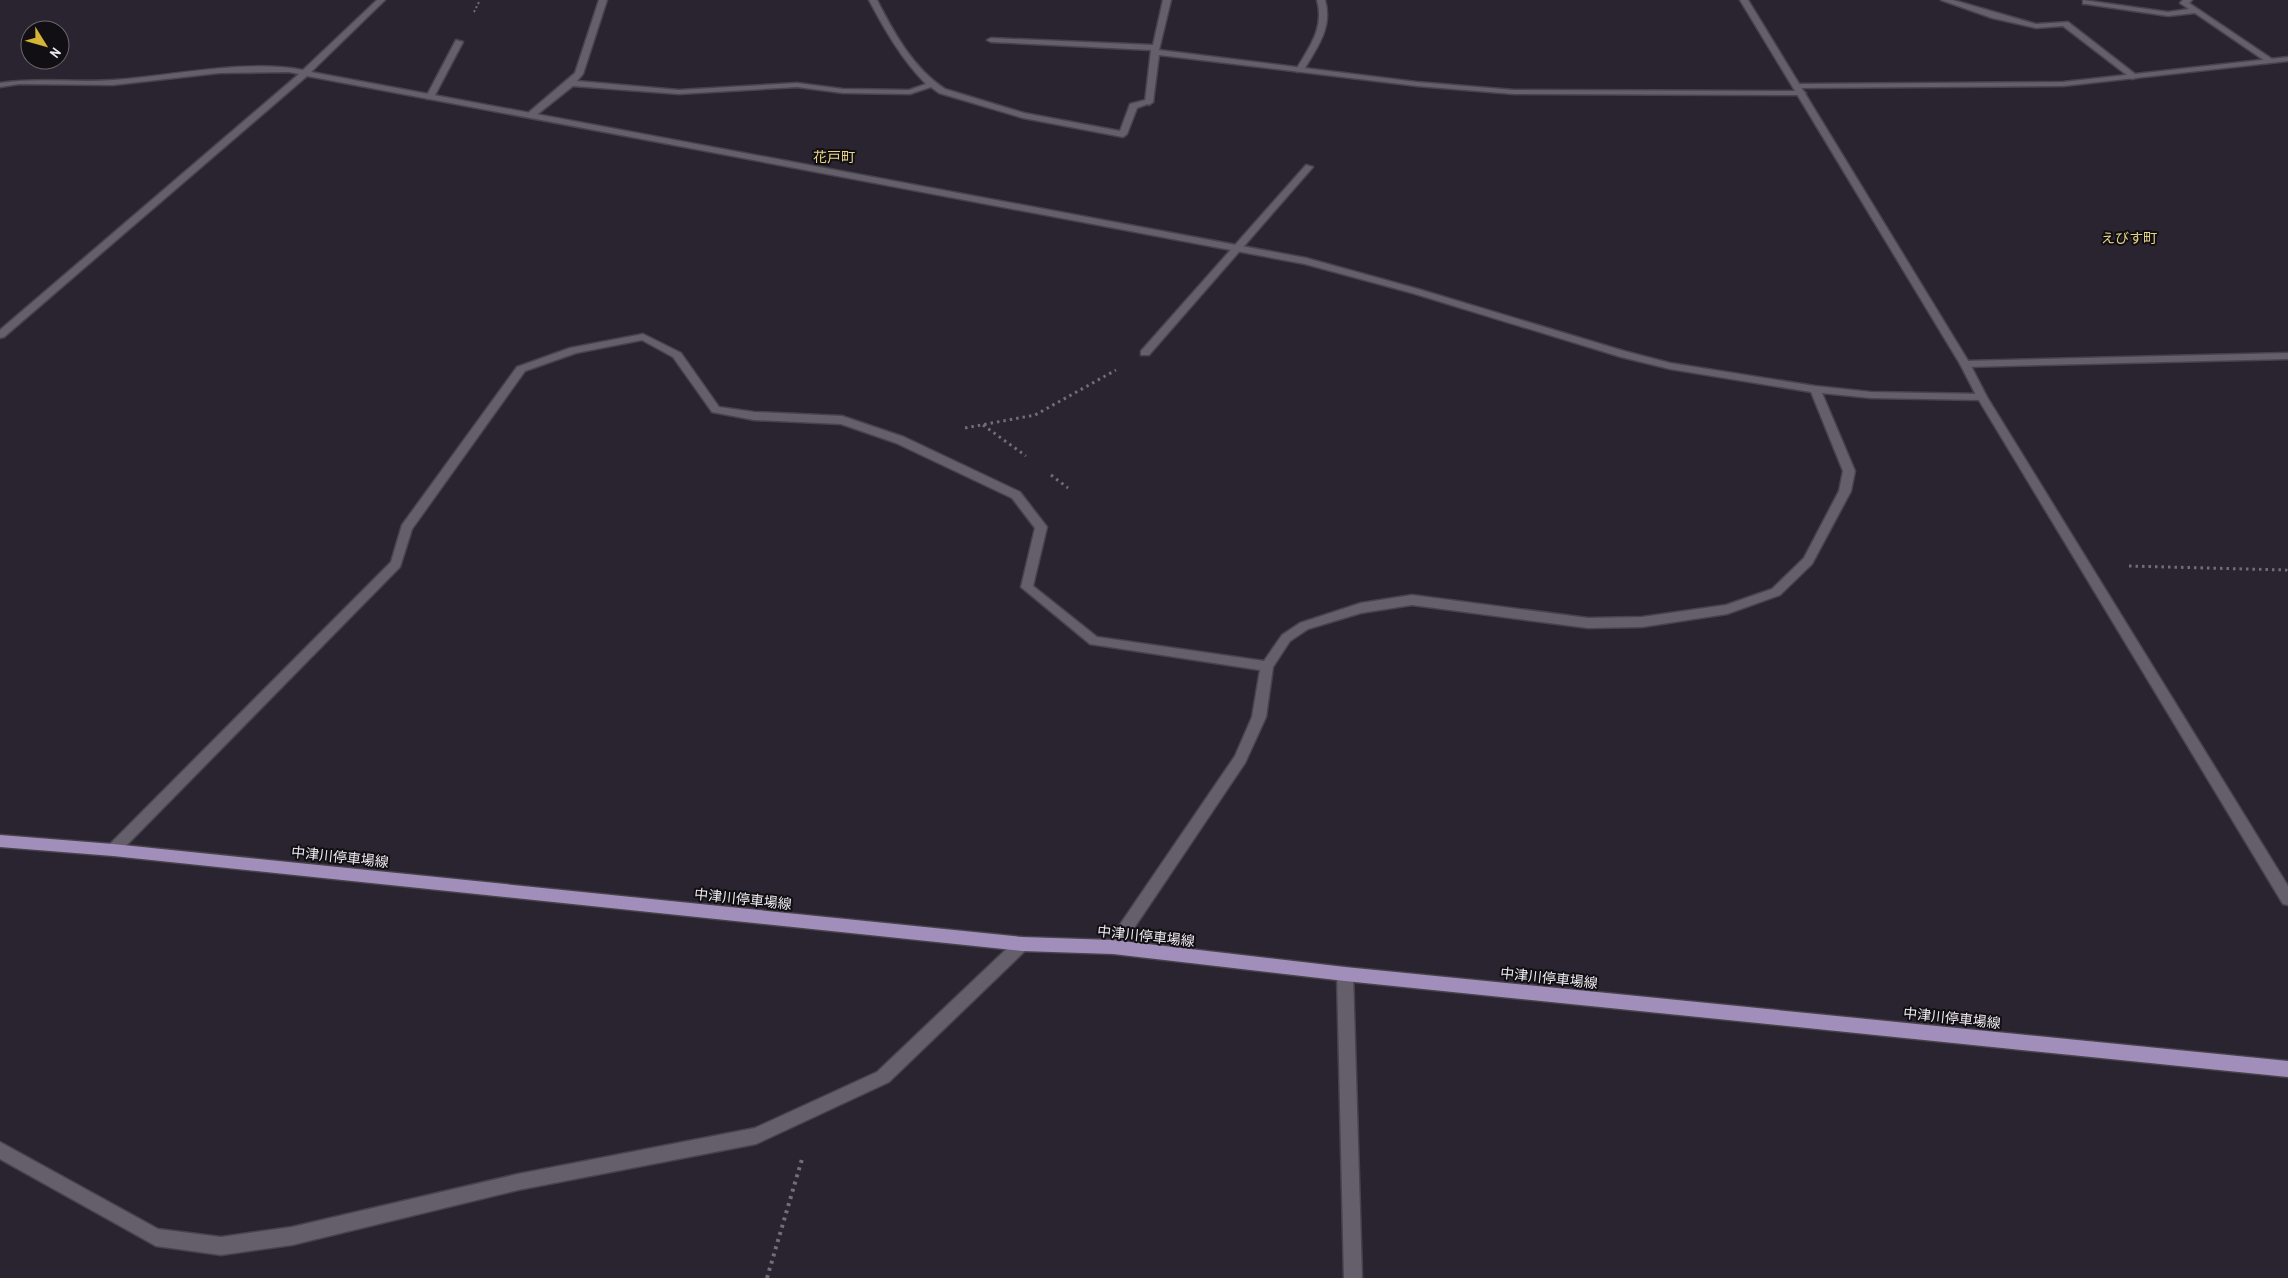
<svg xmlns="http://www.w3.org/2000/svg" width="2288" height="1278" font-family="'Archivo Narrow','Noto Sans JP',sans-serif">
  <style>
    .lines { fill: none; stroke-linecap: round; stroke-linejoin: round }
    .lane-casing { stroke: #47434b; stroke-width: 3 }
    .street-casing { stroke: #47434b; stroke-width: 3 }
    .secondary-casing { stroke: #47434b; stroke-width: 3 }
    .primary-casing { stroke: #47434b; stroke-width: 3 }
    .path-far2 { stroke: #726d77; stroke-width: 2; stroke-dasharray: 2 2.5; stroke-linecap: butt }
    .path-far1 { stroke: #726d77; stroke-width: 3; stroke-dasharray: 2.5 4; stroke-linecap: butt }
    .path { stroke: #726d77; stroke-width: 4; stroke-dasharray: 3 4.5; stroke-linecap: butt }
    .lane { fill: #645f6b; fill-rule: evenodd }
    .street { fill: #645f6b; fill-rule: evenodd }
    .secondary { fill: #645f6b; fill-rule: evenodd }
    .primary { fill: #a28ebb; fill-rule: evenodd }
    .labels { text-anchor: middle; stroke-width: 4; stroke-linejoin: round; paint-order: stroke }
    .far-quarter-label { font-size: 14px; fill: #ebd688; stroke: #110f13 }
    .street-label { font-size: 14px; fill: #edeaf1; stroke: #110f13 }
  </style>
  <rect width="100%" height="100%" fill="#29242f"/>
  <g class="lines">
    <!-- lane casing -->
    <g class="lane-casing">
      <g id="lane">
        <path d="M599,0H607L583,74L577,81L679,90L797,83L843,89L909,90L926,84C902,60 885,30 869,0H877C894,33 913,68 945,89L1024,113L1120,131L1130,104L1149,99L1153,102L1137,108L1127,134L1123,137L1023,118L939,93L931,87L910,94L843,93L797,87L679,94L573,86L534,117H528V113L575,73Z"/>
        <path d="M1317,0H1325C1333,28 1317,47 1304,70L1297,72L1296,70C1309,47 1325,28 1317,0Z"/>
        <path d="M1941,0H1953L2036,24L2068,22L2139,77L2132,79L2063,26L2036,28L1992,18Z"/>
        <path d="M2083,0L2168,12L2189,9L2180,3L2183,0H2192L2189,3L2275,61L2268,63L2195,13L2168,16L2086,4H2083Z"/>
        <path d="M456,40L463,42L434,97L427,99L426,97Z"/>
        <path d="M1306,165L1313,167L1149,355H1141V351Z"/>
      </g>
    </g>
    <!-- street casing -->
    <g class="street-casing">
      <g id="street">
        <path d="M377,0H385L311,72L1306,258L1418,289L1624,351L1670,363L1815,386L1871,392L1982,394L1987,397L1982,400L1871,398L1822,393L1855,471L1851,491L1812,564L1780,595L1727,614L1642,627L1588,628L1412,605L1361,613L1308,629L1290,641L1273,667L1266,717L1245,763L1118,952L1113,954L1108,952L1106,947L1108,942L1235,756L1252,717L1260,670L1090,644L1021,587L1035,528L1012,498L896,443L841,424L754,420L712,412L673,357L642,340L576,353L525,371L412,529L400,567L118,854L113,856L108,854L106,850L108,846L391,562L402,525L517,367L570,348L643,334L681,353L719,407L754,412L842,416L904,437L1020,492L1047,527L1033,586L1097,637L1264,661L1282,635L1300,623L1361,603L1412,595L1588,618L1642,617L1726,605L1772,589L1804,558L1839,491L1843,471L1811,392L1670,369L1621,357L1412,293L1305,264L307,76L4,337L0,338V330L299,74L289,72L219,73L113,85L19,84L0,87V83C38,77 76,83 114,80C175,76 243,59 303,70Z"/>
        <path d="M1163,0H1171L1159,50L1417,82L1514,90L1802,91L1806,93L1802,95L1514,94L1417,86L1159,55L1153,102L1149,105L1145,102L1151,50L991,42L987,40L991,38L1153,45Z"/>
        <path d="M2288,57V61L2063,86L1797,88L1793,86L1797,84L2063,82Z"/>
        <path d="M2288,353V359L1965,367L1960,364L1965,361Z"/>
        <path d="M1022,937L1027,939L1029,944L1027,949L889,1082L756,1144L518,1190L292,1245L221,1255L156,1246L0,1159V1142L158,1229L221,1237L292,1227L518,1174L755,1128L877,1072L1017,939Z"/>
        <path d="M1345,967L1350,969L1353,974L1362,1278H1344L1337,974L1340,969Z"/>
      </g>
    </g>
    <!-- secondary casing -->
    <g class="secondary-casing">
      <path id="secondary" d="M1740,0H1748L1970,364L1987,397L2288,886V905L2283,904L1977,397L1960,364Z"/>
    </g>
    <!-- primary casing -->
    <g class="primary-casing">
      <path id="primary" d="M0,835L113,844L1022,937L1113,940L1345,967L2288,1061V1077L1345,981L1113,954L1022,951L113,856L0,847Z"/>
    </g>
    <!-- path-far2 -->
    <path class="path-far2" d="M474,12L480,0"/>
    <!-- path-far1 -->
    <g class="path-far1">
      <path d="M983,425L1026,456"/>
      <path d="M965,428L1035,415L1116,370"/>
      <path d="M1051,475L1068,488"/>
      <path d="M2129,566L2286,570L2288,572"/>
    </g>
    <!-- path -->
    <path class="path" d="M767,1278L802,1159"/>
    <!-- lane -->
    <use href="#lane" class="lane"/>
    <!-- street -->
    <use href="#street" class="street"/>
    <!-- secondary -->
    <use href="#secondary" class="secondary"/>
    <!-- primary -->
    <use href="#primary" class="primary"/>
  </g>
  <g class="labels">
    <!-- far-quarter labels -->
    <g class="far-quarter-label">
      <text x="834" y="162">花戸町</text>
      <text x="2129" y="243">えびす町</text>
    </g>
    <!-- street labels -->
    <g class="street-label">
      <text transform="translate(340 857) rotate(6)" y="5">中津川停車場線</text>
      <text transform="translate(743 899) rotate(6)" y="5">中津川停車場線</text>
      <text transform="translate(1146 936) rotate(6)" y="5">中津川停車場線</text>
      <text transform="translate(1549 978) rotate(6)" y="5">中津川停車場線</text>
      <text transform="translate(1952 1018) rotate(6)" y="5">中津川停車場線</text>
    </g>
  </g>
  <!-- north arrow -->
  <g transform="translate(45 45) rotate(127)"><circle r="24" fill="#110f13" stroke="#69676c"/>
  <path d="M0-4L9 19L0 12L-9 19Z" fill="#d5b535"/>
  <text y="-8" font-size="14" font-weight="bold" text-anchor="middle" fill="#edeaf1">N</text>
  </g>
</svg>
